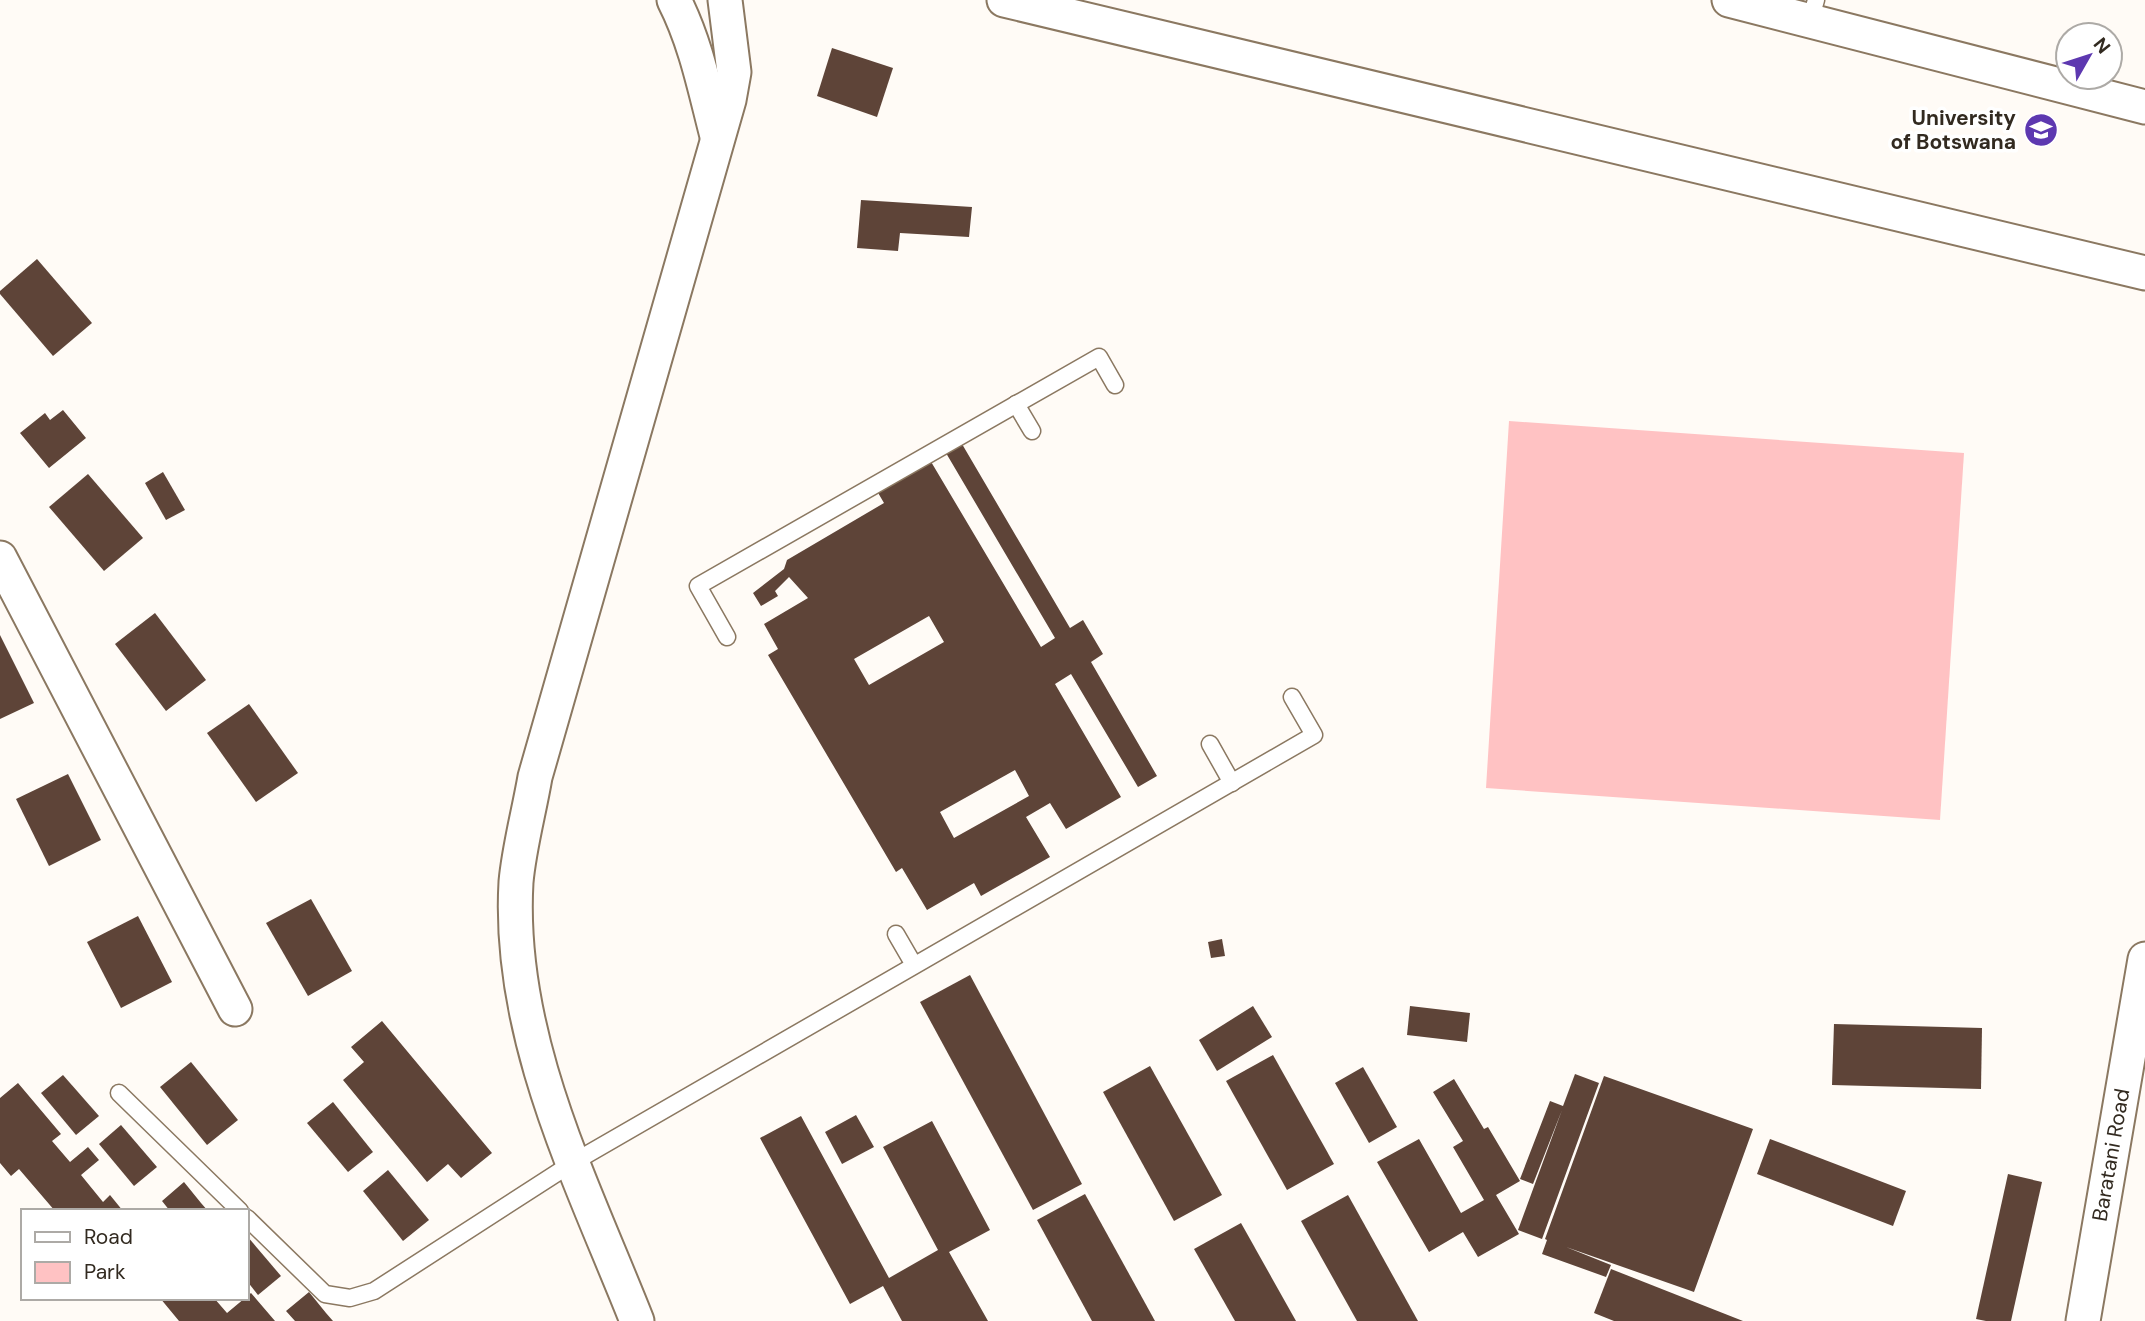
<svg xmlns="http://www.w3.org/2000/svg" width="2145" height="1321" font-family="'DM Sans',sans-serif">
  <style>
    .green { fill: #ffc2c3 }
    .building { fill: #5e4438; fill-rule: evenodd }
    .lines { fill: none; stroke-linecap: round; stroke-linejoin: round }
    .lane-casing { stroke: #8b7861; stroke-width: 19 }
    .street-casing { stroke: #8b7861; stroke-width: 37 }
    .lane { stroke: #fff; stroke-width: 16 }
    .street { stroke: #fff; stroke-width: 33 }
    .labels { text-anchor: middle; stroke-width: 7; stroke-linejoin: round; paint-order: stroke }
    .poi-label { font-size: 21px; font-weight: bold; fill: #322a20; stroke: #fff; text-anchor: end }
    .street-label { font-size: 21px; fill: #322a20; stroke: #fff }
  </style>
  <rect width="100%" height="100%" fill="#fffbf6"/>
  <!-- green -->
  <path class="green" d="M1509,421L1964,453L1940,820L1486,788Z"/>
  <!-- building -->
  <g class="building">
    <path d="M832,48L893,68L877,117L817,96Z"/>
    <path d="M861,200L972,207L969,237L900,233L898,251L857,248Z"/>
    <path d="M37,259L92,323L53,356L0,294V291Z"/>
    <path d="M63,410L86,438L49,468L20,433L45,413L50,420Z"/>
    <path d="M962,444L1070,628L1083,620L1103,654L1091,662L1157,776L1138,787L1071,674L1055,684L1121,797L1066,829L1050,803L1026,817L1050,857L981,896L974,883L927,910L902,868L896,872L768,655L778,649L764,624L808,598L789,577L775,591L778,596L761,606L753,593L784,569L787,560L884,503L877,491L930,460L1041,647L1055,638L946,453ZM929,616L944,642L869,685L854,659ZM1015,770L1029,796L954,838L940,812Z"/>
    <path d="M163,472L185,510L166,520L145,483Z"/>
    <path d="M88,474L143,538L104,571L49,507Z"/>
    <path d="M155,613L206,680L166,711L115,644Z"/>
    <path d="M0,635L34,703L0,719Z"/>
    <path d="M249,704L298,773L256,802L207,733Z"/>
    <path d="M68,774L101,840L49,866L16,799Z"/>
    <path d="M311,899L352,971L308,996L266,923Z"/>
    <path d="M138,916L172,982L121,1008L87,942Z"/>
    <path d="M1222,939L1225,956L1211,958L1208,942Z"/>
    <path d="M970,975L1082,1184L1033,1210L920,1002Z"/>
    <path d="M1253,1006L1272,1037L1217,1071L1199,1040Z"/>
    <path d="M1410,1006L1470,1013L1467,1042L1407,1035Z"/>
    <path d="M382,1021L492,1153L461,1178L448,1164L427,1182L343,1080L364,1062L351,1047Z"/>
    <path d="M1834,1024L1982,1028L1981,1089L1832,1085Z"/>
    <path d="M1273,1055L1334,1164L1287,1190L1226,1081Z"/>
    <path d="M191,1062L238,1120L207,1145L160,1087Z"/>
    <path d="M1150,1066L1222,1195L1174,1221L1103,1092Z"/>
    <path d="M1363,1067L1397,1127L1369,1143L1335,1083Z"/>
    <path d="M1575,1074L1599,1083L1542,1239L1518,1230L1562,1110L1533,1184L1520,1179L1550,1101L1563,1106Z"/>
    <path d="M63,1075L99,1116L76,1135L41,1093Z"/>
    <path d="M1604,1076L1753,1129L1694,1292L1566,1247L1611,1265L1606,1277L1542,1254L1547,1240L1545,1239Z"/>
    <path d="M1454,1079L1484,1129L1488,1127L1520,1181L1496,1195L1519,1234L1478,1257L1463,1232L1429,1252L1377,1162L1419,1139L1461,1213L1484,1200L1453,1147L1463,1141L1433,1092Z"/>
    <path d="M18,1083L61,1134L52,1141L70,1162L88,1147L99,1160L81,1175L103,1202L110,1195L123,1211H55L19,1169L11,1176L0,1163V1098Z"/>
    <path d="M333,1102L373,1152L348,1172L307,1123Z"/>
    <path d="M856,1115L874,1147L842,1164L825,1132Z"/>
    <path d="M801,1116L889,1278L938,1250L883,1147L932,1121L990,1230L949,1252L988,1321H902L883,1286L850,1304L760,1138Z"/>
    <path d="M121,1125L157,1167L134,1186L99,1144Z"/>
    <path d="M1770,1139L1906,1191L1893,1226L1757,1174Z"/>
    <path d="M388,1170L429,1220L403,1241L363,1191Z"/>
    <path d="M2008,1174L2042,1182L2011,1321H1986L1976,1319Z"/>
    <path d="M184,1182L201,1203L208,1211H170L162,1201Z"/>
    <path d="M1085,1194L1155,1321H1092L1037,1220Z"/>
    <path d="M1348,1195L1418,1321H1357L1301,1221Z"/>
    <path d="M1241,1223L1296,1321H1235L1194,1249Z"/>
    <path d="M247,1236L281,1276L258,1295L247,1281Z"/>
    <path d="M1611,1269L1743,1321H1614L1594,1313Z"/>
    <path d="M309,1292L326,1313L333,1321H295L286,1311Z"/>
    <path d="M251,1293L275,1321H179L160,1298H214L227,1313Z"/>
  </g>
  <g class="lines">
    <!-- lane casing -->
    <g class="lane-casing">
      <g id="lane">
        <path d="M1810,21L1816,0"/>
        <path d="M1016,404L1032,431"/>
        <path d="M727,637L698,586L1099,357L1115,385"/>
        <path d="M1210,744L1232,783"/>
        <path d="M896,934L914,965"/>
        <path d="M119,1093L240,1211"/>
        <path d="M247,1218L325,1294L350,1298L374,1291L574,1162L1314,735L1292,697"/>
      </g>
    </g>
    <!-- street casing -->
    <g class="street-casing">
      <g id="street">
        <path d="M674,0C696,43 705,90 717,136"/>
        <path d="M1004,0L2145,273"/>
        <path d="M1729,0L2145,107"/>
        <path d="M0,558L235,1009"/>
        <path d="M637,1321C582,1182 507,1037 516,882C519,848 529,812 535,777L729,100L734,72L725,0"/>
        <path d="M2083,1321L2145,959"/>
      </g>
    </g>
    <!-- lane -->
    <use href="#lane" class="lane"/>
    <!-- street -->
    <use href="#street" class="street"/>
  </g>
  <!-- icons -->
  <defs>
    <g id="university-disc" transform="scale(1.75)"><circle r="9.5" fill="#5d38b0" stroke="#fff"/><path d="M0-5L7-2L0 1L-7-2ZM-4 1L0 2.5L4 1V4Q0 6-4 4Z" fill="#fff"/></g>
  </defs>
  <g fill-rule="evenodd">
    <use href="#university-disc" x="2041" y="130"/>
  </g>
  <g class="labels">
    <!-- poi labels -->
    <g class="poi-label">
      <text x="2016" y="125">University<tspan x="2016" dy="24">of Botswana</tspan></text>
    </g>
    <!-- street labels -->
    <g class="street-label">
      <text transform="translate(2111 1155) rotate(-80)" y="7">Baratani Road</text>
    </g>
  </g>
  <!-- legend -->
  <rect x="21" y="1209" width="228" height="91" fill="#ffffff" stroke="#adaaa6" stroke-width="2"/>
  <rect x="35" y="1232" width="35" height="10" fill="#ffffff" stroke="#adaaa6" stroke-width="2"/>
  <text x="84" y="1244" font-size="21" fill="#322a20">Road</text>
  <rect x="35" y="1262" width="35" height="21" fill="#ffc2c3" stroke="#adaaa6" stroke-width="2"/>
  <text x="84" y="1279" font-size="21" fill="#322a20">Park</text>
  <!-- north arrow -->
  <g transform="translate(2089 56) rotate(51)"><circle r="33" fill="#ffffff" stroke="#adaaa6" stroke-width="2"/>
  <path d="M0-5L12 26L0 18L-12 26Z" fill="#5d38b0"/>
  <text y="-10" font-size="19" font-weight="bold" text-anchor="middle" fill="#322a20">N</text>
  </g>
</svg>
